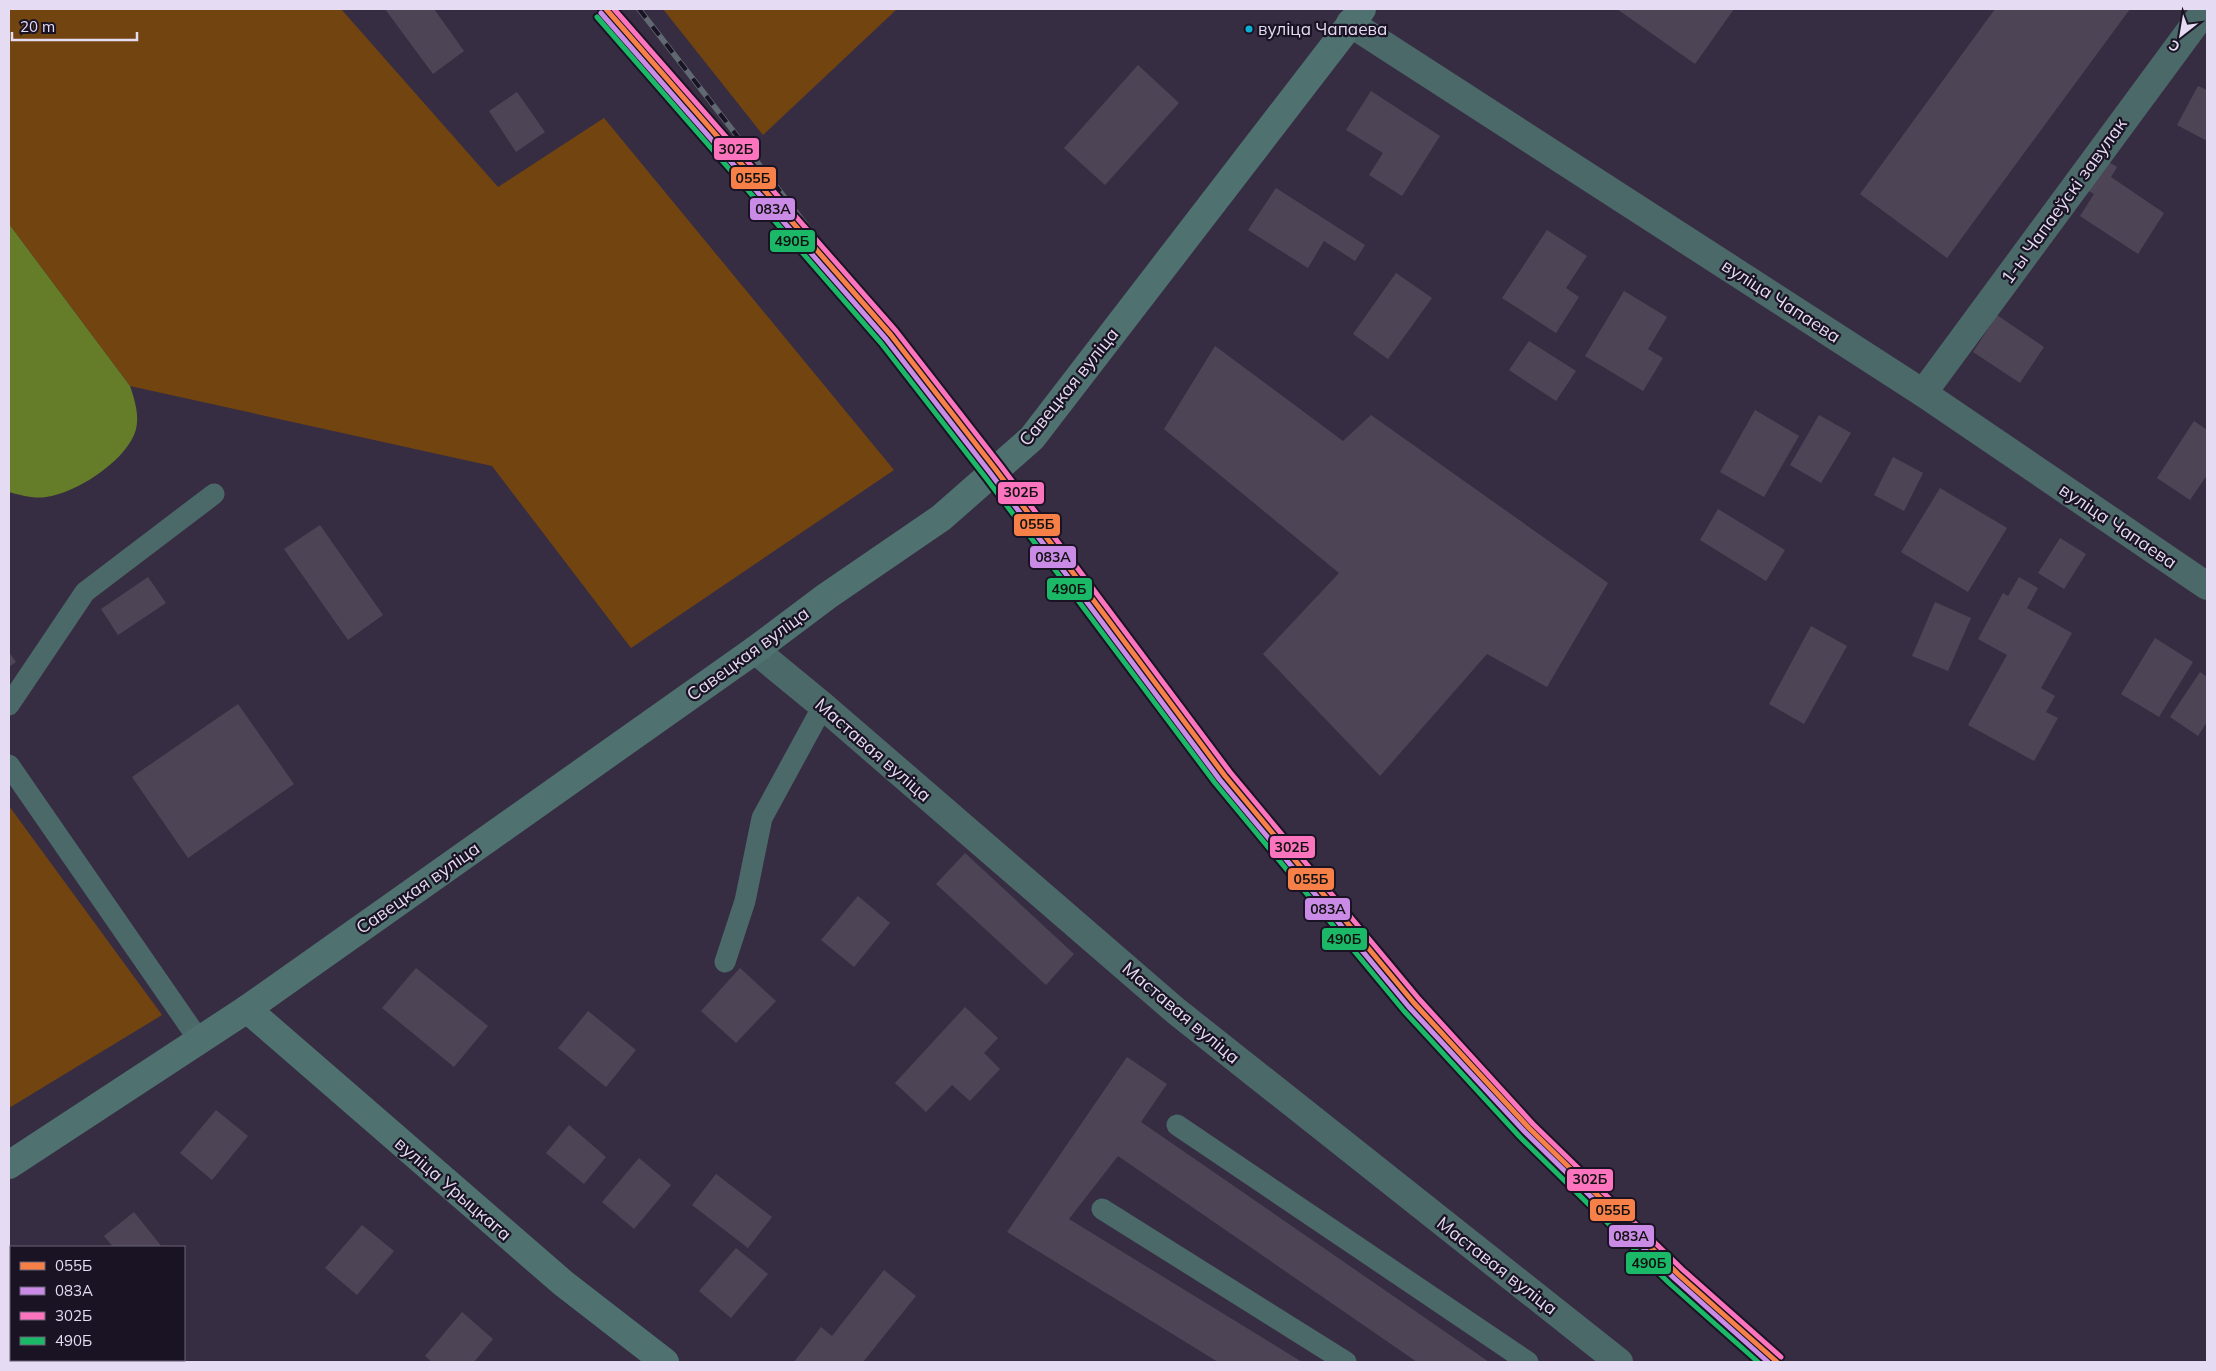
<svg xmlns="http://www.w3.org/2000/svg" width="2216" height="1371" font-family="Mulish,sans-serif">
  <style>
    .green { fill: #724410 }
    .water { fill: #657d29 }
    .building { fill: #4d4556 }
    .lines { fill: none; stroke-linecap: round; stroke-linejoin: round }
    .service { stroke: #4c696a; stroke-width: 21 }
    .minor { stroke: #4c696a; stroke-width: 28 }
    .secondary { stroke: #4f7271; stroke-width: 28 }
    .rail-casing { stroke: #606972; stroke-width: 5.5 }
    .rail { stroke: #1a1324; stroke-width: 4; stroke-dasharray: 11; stroke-linecap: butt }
    .rail-1-casing { stroke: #1a1324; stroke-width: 9 }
    .rail-2-casing { stroke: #1a1324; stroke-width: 9 }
    .rail-3-casing { stroke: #1a1324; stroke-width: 9 }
    .rail-4-casing { stroke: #1a1324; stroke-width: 9 }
    .rail-1 { stroke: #f78048; stroke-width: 5 }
    .rail-2 { stroke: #ca8be6; stroke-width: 5 }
    .rail-3 { stroke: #fc73be; stroke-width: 5 }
    .rail-4 { stroke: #1ab867; stroke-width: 5 }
    .bus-dot { fill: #0dafd3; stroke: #1a1324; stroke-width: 2 }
    .labels { text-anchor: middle; stroke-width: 4.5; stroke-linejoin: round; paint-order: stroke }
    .bus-label { font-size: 17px; fill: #e5dbf3; stroke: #1a1324; text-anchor: start }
    .street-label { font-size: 18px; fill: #e5dbf3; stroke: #1a1324 }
    .line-badge { stroke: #1a1324; stroke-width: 2 }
    .pale-badge-label { font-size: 14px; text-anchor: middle; font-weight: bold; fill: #111 }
  </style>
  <rect width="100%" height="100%" fill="#372d42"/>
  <!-- green -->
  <g class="green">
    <path d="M9,9H341L498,187L604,118L894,470L631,648L492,466L130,386L9,224Z"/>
    <path d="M663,9H897L763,135Z"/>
    <path d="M9,806L162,1015L9,1108Z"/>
  </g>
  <!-- water -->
  <path class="water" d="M9,224L130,386C135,401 141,419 134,435C122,463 76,493 46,497C34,499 20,495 9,492Z"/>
  <!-- building -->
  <g class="building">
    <path d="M385,9H434L464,51L433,74Z"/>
    <path d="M1617,9H1734L1695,64Z"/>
    <path d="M1995,9H2130L1947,258L1860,194Z"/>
    <path d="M1138,65L1179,103L1105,185L1064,148Z"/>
    <path d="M2198,86L2207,90V141L2177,125Z"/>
    <path d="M1371,91L1440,136L1402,196L1369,175L1383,153L1346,130Z"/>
    <path d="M517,92L545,132L516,152L489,111Z"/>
    <path d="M2102,158L2117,167L2111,177L2164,213L2138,254L2080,216L2094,194L2083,188Z"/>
    <path d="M1276,188L1365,245L1355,261L1324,241L1308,268L1248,230Z"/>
    <path d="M1547,230L1587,256L1566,288L1579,297L1556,333L1502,298Z"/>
    <path d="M1396,273L1432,298L1388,359L1353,334Z"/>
    <path d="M1624,291L1667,317L1648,349L1663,358L1643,391L1585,356Z"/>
    <path d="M1997,315L2044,347L2020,383L1973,352Z"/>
    <path d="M1529,341L1576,371L1556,401L1509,370Z"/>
    <path d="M1215,346L1343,441L1371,415L1608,583L1547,687L1487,654L1380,776L1263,654L1339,573L1164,429Z"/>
    <path d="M1755,410L1799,436L1764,497L1720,472Z"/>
    <path d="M1819,415L1851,433L1821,483L1790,465Z"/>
    <path d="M2194,421L2207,430V475L2190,500L2157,478Z"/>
    <path d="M1893,457L1923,473L1904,511L1874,495Z"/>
    <path d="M1940,488L2007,528L1968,592L1901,552Z"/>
    <path d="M1718,509L1785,550L1766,581L1700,540Z"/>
    <path d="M320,525L383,615L348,640L284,549Z"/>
    <path d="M2060,538L2086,554L2064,589L2038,573Z"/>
    <path d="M148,577L166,603L118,635L101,609Z"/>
    <path d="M2019,577L2038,588L2027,608L2072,633L2041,688L2055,696L2046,712L2058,718L2034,761L1968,725L2007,655L1978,639L2003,593L2008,596Z"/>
    <path d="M1935,602L1971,618L1948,671L1912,656Z"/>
    <path d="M1811,626L1847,646L1804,724L1769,704Z"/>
    <path d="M2155,638L2193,662L2159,717L2121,694Z"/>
    <path d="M9,652L16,662L9,667Z"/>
    <path d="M2200,672L2207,677V722L2198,736L2170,717Z"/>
    <path d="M238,704L294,784L188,858L132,777Z"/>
    <path d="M965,853L1074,954L1046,985L936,884Z"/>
    <path d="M858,896L890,923L854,967L821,940Z"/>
    <path d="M416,968L488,1026L454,1067L382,1008Z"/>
    <path d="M740,968L776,1001L736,1043L701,1011Z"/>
    <path d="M965,1007L998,1038L984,1053L1000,1069L970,1101L952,1085L926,1112L895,1083Z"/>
    <path d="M588,1011L636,1050L606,1087L558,1048Z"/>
    <path d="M1127,1057L1167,1084L1141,1122L1489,1362H1417L1118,1156L1069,1219L1302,1362H1218L1007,1232Z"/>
    <path d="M216,1110L248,1136L212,1180L180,1153Z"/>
    <path d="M569,1125L606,1157L584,1184L546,1153Z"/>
    <path d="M639,1158L671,1185L634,1229L602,1202Z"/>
    <path d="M716,1174L772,1217L748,1248L692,1205Z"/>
    <path d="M134,1212L162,1247H113L104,1236Z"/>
    <path d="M362,1225L394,1251L357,1295L325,1268Z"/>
    <path d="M736,1248L768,1274L731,1318L699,1291Z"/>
    <path d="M884,1270L916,1296L863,1362H794L821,1327L832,1336Z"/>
    <path d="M462,1312L493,1339L474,1362H432L425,1356Z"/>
  </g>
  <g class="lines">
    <!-- service -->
    <g class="service">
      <path d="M9,705L85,592L214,494"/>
      <path d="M9,765L199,1040"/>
      <path d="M725,962L745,901L762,818L823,706"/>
      <path d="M1177,1125L1528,1362"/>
      <path d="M1102,1209L1346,1362"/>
    </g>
    <!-- minor -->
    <g class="minor">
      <path d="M1350,23L1923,393L2207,586"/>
      <path d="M1923,393L2206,9"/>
      <path d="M755,650L823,706L1176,1011L1619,1362"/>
    </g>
    <!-- secondary -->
    <g class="secondary">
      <path d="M247,1009L563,1283L665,1362"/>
      <path d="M9,1165L247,1009L755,650L827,596L941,518L1032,438L1362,9"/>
    </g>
    <!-- rail casing -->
    <g class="rail-casing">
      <path id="rail" d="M639,9L891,335"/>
    </g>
    <!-- rail -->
    <use href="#rail" class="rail"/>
    <!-- rail-1 casing -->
    <g class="rail-1-casing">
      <path id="rail-1" d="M606,9L891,335L996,470L1225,776L1414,1003L1529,1128L1678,1274L1777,1362"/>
    </g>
    <!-- rail-2 casing -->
    <g class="rail-2-casing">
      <path id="rail-2" d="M601,13L886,339L991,474L1220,780L1409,1007L1525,1132L1674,1278L1768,1362"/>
    </g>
    <!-- rail-3 casing -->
    <g class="rail-3-casing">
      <path id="rail-3" d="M614,9L896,331L1001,466L1230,772L1419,999L1533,1124L1682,1269L1781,1357"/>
    </g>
    <!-- rail-4 casing -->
    <g class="rail-4-casing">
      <path id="rail-4" d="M597,17L881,343L986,478L1215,783L1404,1011L1520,1137L1669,1283L1758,1362"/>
    </g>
    <!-- rail-1 -->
    <use href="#rail-1" class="rail-1"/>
    <!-- rail-2 -->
    <use href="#rail-2" class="rail-2"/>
    <!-- rail-3 -->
    <use href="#rail-3" class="rail-3"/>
    <!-- rail-4 -->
    <use href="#rail-4" class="rail-4"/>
  </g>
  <!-- markers -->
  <circle class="bus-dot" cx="1249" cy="29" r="4.5"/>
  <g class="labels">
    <!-- bus labels -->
    <g class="bus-label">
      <text x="1258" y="35">вуліца Чапаева</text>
    </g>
    <!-- street labels -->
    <g class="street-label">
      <text transform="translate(2064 201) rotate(-54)" y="6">1-ы Чапаеўскі завулак</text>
      <text transform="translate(1781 301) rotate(33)" y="6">вуліца Чапаева</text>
      <text transform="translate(1069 387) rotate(-51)" y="6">Савецкая вуліца</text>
      <text transform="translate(2118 526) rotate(34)" y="6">вуліца Чапаева</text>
      <text transform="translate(748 654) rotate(-36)" y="6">Савецкая вуліца</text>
      <text transform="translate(873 750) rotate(41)" y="6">Маставая вуліца</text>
      <text transform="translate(418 888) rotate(-35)" y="6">Савецкая вуліца</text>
      <text transform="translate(1181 1013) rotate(40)" y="6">Маставая вуліца</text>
      <text transform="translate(453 1189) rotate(41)" y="6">вуліца Урыцкага</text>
      <text transform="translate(1497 1266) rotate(38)" y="6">Маставая вуліца</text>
    </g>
  </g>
  <g class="line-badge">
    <rect x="713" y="137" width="47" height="24" rx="5" fill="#fc73be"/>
    <rect x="730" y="166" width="47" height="24" rx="5" fill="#f78048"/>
    <rect x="749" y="197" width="47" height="24" rx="5" fill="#ca8be6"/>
    <rect x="769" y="229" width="47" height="24" rx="5" fill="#1ab867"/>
    <rect x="997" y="481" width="48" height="24" rx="5" fill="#fc73be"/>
    <rect x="1013" y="513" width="48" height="24" rx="5" fill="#f78048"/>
    <rect x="1029" y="545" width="48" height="24" rx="5" fill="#ca8be6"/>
    <rect x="1046" y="577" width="47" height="24" rx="5" fill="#1ab867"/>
    <rect x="1269" y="835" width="47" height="24" rx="5" fill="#fc73be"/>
    <rect x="1287" y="867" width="48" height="24" rx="5" fill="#f78048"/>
    <rect x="1304" y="897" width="47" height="24" rx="5" fill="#ca8be6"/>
    <rect x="1321" y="927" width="47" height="24" rx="5" fill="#1ab867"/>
    <rect x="1566" y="1168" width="48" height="24" rx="5" fill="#fc73be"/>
    <rect x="1589" y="1198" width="47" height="24" rx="5" fill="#f78048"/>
    <rect x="1608" y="1224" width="47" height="24" rx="5" fill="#ca8be6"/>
    <rect x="1625" y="1251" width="47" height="24" rx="5" fill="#1ab867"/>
  </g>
  <g class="pale-badge-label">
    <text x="736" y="154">302Б</text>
    <text x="753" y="183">055Б</text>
    <text x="773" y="214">083А</text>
    <text x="792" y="246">490Б</text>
    <text x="1021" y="497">302Б</text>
    <text x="1037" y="529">055Б</text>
    <text x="1053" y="562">083А</text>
    <text x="1069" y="594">490Б</text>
    <text x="1292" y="852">302Б</text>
    <text x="1311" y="884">055Б</text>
    <text x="1328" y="914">083А</text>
    <text x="1344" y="944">490Б</text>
    <text x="1590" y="1184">302Б</text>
    <text x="1613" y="1215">055Б</text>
    <text x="1631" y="1241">083А</text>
    <text x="1649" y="1268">490Б</text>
  </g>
  <!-- border -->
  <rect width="2216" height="1371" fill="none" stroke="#e5dbf3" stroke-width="20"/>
  <!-- legend -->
  <rect x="10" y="1246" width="175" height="115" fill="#1a1324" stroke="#6b6377"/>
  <rect x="20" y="1262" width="25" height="8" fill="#f78048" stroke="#6b6377"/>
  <text x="55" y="1271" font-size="15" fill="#e5dbf3">055Б</text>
  <rect x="20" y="1287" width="25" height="8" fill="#ca8be6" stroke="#6b6377"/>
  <text x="55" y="1296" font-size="15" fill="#e5dbf3">083А</text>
  <rect x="20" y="1312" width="25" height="8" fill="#fc73be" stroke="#6b6377"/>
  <text x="55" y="1321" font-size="15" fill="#e5dbf3">302Б</text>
  <rect x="20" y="1337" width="25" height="8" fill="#1ab867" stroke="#6b6377"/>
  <text x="55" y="1346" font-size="15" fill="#e5dbf3">490Б</text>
  <!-- north arrow -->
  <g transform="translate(2181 35) rotate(211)" stroke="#1a1324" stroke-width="4" paint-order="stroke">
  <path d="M0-4L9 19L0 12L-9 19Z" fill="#e5dbf3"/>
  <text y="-8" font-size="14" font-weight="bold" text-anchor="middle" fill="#e5dbf3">С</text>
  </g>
  <!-- scale -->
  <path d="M12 32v8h125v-8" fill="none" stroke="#e5dbf3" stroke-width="2.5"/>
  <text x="20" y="32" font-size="15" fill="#e5dbf3" stroke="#1a1324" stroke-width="4" paint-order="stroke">20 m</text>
</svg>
